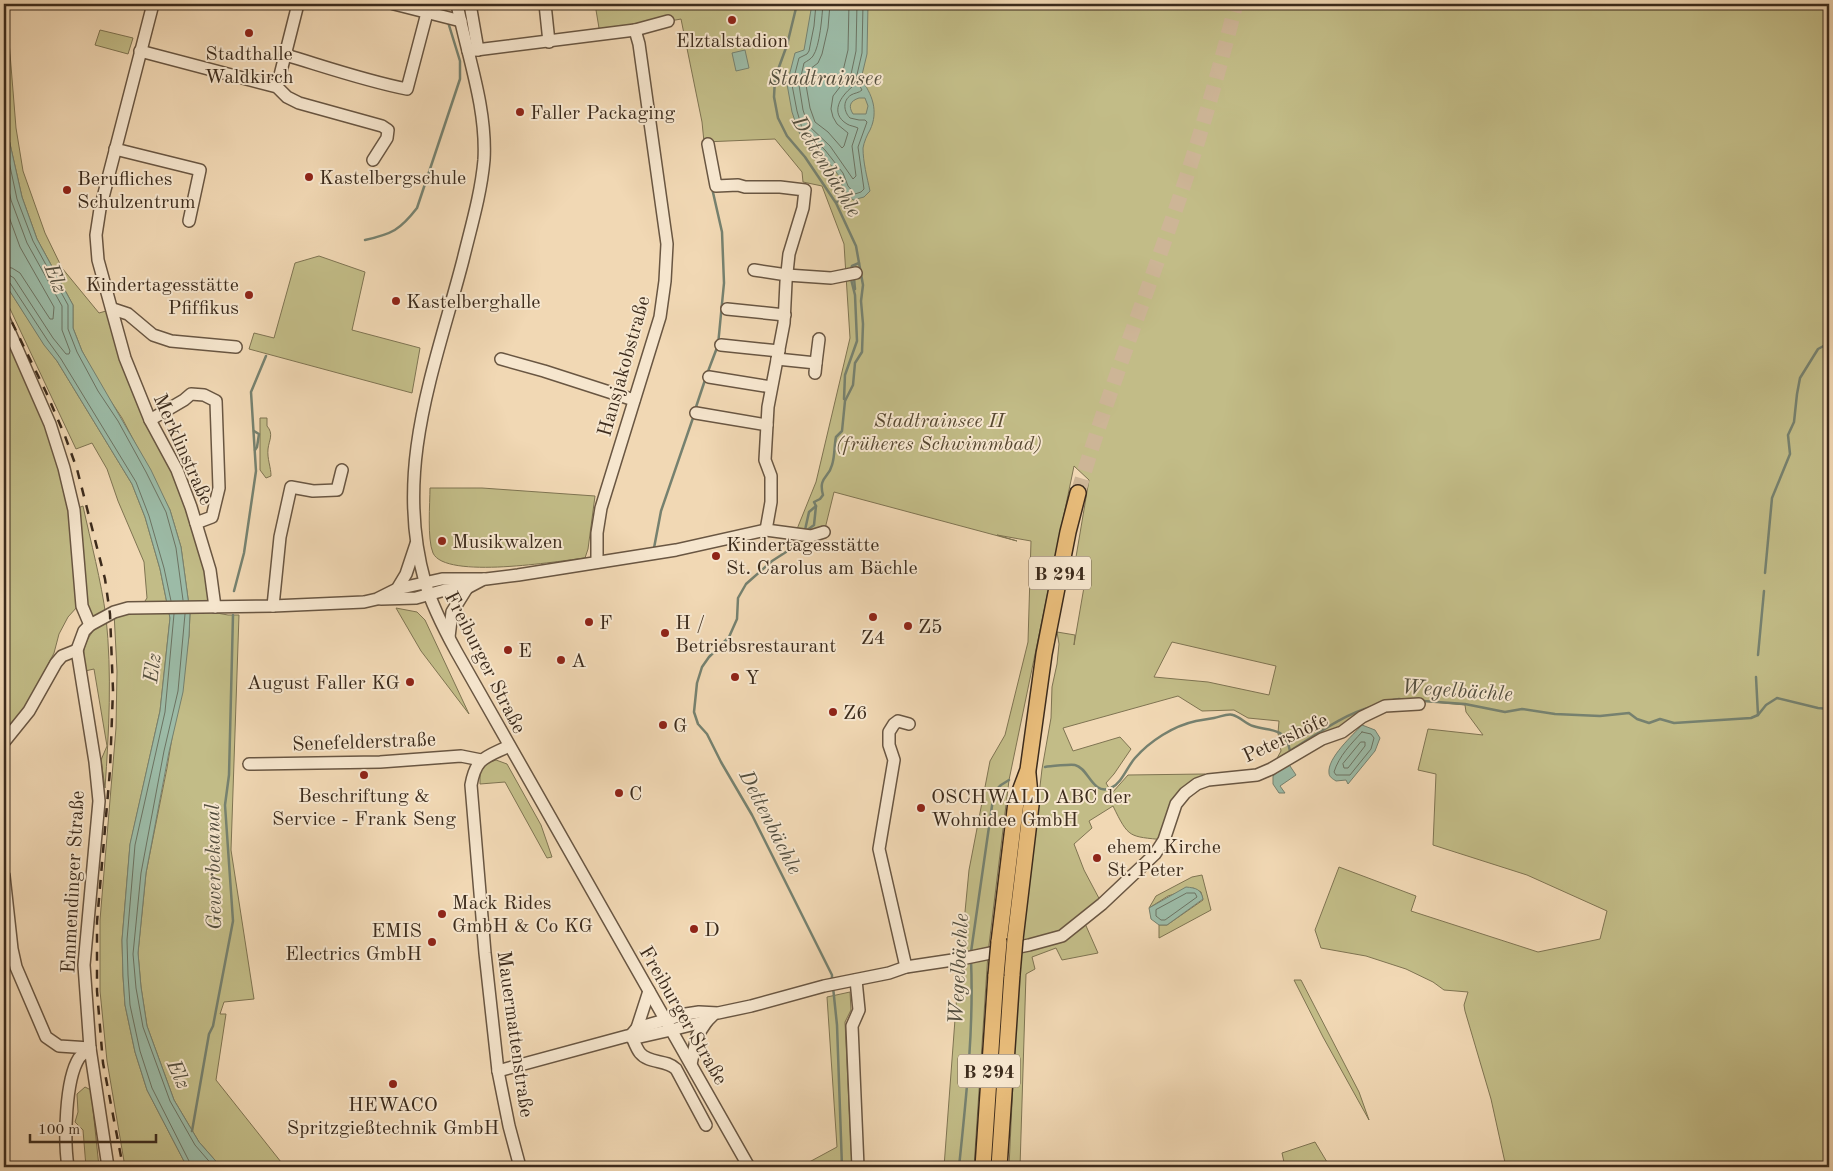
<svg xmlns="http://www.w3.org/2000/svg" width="1833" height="1171" font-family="'Old Standard TT',serif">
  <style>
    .green { fill: #c2bc87; stroke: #7f7452; fill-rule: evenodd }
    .water { fill: #9cbba7; stroke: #76816f; fill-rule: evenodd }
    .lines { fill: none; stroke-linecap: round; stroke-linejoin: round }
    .shore { stroke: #6c7362; stroke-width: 1 }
    .stream { stroke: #76816f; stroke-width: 2.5 }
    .highway-tunnel { stroke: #cdb596; stroke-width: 15; stroke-dasharray: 15 8; stroke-linecap: butt }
    .minor-casing { stroke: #695642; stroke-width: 14 }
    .highway-casing { stroke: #3c2b1c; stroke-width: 18 }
    .minor { stroke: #f6e6ce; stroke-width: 11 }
    .highway { stroke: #e8bc7a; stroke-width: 15 }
    .rail { stroke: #3c2b1c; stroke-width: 2.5; stroke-dasharray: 9 9; stroke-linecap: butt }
    .highway-bridge-casing { stroke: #3c2b1c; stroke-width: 18; stroke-linecap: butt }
    .highway-bridge { stroke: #e8bc7a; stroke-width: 15 }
    .poi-dot { fill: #8f2418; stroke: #f6e6ce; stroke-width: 2 }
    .labels { text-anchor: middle; stroke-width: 4; stroke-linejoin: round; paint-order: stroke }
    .shield { fill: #f6e6ce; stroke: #746351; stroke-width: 1 }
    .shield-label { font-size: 19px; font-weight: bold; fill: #3c2b1c }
    .poi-label { font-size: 20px; fill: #3c2b1c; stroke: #f6e6ce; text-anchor: start }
    .street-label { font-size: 20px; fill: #3c2b1c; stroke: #f6e6ce }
    .park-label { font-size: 20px; font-style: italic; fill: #574831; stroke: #f6e6ce }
    .water-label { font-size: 21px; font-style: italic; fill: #544f3f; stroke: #f6e6ce }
  </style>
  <rect width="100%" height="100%" fill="#f1d8b4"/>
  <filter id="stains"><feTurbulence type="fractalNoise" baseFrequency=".004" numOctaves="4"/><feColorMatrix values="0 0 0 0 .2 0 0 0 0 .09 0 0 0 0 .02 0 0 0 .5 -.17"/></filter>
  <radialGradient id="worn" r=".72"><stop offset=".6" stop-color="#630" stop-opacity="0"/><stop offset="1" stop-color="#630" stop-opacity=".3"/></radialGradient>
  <!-- green -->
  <g class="green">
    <path d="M4,4H6L16,128L23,171L45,233L62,268L99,313L113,309L125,358L201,540L211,612L228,615H239L231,850L254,999L224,1002L220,1014H226L216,1080L285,1167H221L199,1142L174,1100L147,1026L141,987L138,953L146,873L167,768L189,636L190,613L181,547L170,510L122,418L102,388L82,351L73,328V305L37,239L22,197L6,126L4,104Z"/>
    <path d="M595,4H1829V1167H1506L1491,1099L1465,1011L1464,1005L1468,992L1444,990L1433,982L1406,969L1366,956L1321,948L1315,930L1339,867L1416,896L1411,911L1538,952L1600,939L1607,911L1527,875L1433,845L1436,774L1418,770L1428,729L1483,735L1466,712L1465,705L1423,701L1391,704L1271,769L1281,751L1278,733L1279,721L1248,718L1234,710L1202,711L1178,696L1063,728L1073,751L1120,737L1131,749L1114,774L1106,783L1112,793L1128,775L1205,774L1208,780L1185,793L1164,840C1129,836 1129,839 1113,806L1089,821L1092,828L1074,844L1084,870L1102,904L1083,919L1098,953L1062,960L1056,948L1032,957L1035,969L1026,974L1020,1167H1009L1018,976L1042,769L1051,718L1052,687L1057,664L1059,644L1057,632L1075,635L1074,645L1088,564L1076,557L1089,480L1074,466L1009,780L988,953L974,1167H944L956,1006L969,870L990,761L1005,735L1028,642L1031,541L997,535L1017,541L834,492L823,537L795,534L816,482L850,338L844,244L822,186L803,182L802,172L775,139L704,142L702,122L681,19L600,34ZM1172,642L1276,666L1269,695L1208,682L1154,677Z"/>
    <path d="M100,30L133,38L128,54L95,45Z"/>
    <path d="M319,256L365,272L352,330L420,348L412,393L249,349L254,333L274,338L295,263Z"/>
    <path d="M4,282L44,344L57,361L132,484L145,517L160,569L170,618L160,711L130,845L122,940L123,976L125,1005L135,1052L147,1090L187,1167H125L107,1061L100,991V920L116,728L117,671L114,612L141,607L147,598L144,562L118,501L107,469L92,443L76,449L4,296Z"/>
    <path d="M4,319L64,468L82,606L77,607L68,617L59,634L54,653L22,715L4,736Z"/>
    <path d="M260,418H267V426C274,434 269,440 268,449C267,459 271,467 271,476L266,478L260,470Z"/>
    <path d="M430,488H482L595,496L588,549L585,558C559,561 445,580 433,553C427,539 430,503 430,488Z"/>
    <path d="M83,506C91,543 101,580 106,617C112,674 109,731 105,788L101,760L107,746L94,669L85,671C82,649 83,643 98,625L86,608L78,508Z"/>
    <path d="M396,608L417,612L425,620L469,714L421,651Z"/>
    <path d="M496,760L507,764L541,825L552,857L547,858L505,782L480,784V769L485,764Z"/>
    <path d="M1202,875L1211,910L1159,938V925H1167L1203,900L1201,892L1193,888L1168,896L1149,908L1156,896L1192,877Z"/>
    <path d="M1294,980H1301L1359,1092L1369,1120L1323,1037Z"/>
    <path d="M850,992L851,1010L845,1022L852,1167H800L837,1147L827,997Z"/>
    <path d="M85,1087L91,1090L99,1167H86L83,1130L75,1122L78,1112L77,1094Z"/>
    <path d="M1315,1142L1330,1167H1285L1282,1153Z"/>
  </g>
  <!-- water -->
  <g class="water">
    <path d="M812,4H868L867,54L861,79C872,94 879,111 870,130C867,135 864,142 863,148C863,162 867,177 870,191L864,197L853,200L843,189L839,176L822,153L800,134L798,130L792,112L787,84L795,53L804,50ZM859,98H865L868,106L866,114H853C848,106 850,101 859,98Z"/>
    <path d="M745,50L749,68L736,71L732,53Z"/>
    <path d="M4,104L6,126L22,197L37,239L73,305V328L82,351L151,470L170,510L181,547L190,613L189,636L183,692L169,752L146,873L138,953L141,987L147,1026L174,1100L199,1142L221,1167H187L147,1090L135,1052L125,1005L123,976L122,940L130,844L160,711L170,618L160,569L145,517L132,484L57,361L44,345L4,282Z"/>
    <path d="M1362,725L1375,730L1380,738L1375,751L1348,784L1346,780L1336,781C1333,779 1329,777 1329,773C1327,758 1353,735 1362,725Z"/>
    <path d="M1288,763L1296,775L1280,786L1285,793H1279L1273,784V776Z"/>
    <path d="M1186,887C1196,888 1201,889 1203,899L1167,925H1159L1151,919L1149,908Z"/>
  </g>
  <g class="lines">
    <!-- shore -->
    <g class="shore">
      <path d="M816,4L814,26L809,51L807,54L799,58L792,85L797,111L802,128L825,150L843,173L848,186L855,194L861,192L864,189L858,147L867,122L865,120H859L850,118C844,112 842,101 851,95C854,93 859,93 862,90L856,79L862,53L863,4"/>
      <path d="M823,4C822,16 820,46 813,56C811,59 807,61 804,63L799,85L803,110L808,125L830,146L853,179L856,176L852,146L858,128C854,126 850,126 847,124C829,113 841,96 852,87L850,79L856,51L857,4"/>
      <path d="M830,4L828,28L822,54L818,63L810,69L806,85L810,108L815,122L828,132L842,148L844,146L848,133L837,124L833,117L831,109L833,96L843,83L842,75L848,50L849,4"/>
      <path d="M4,138L17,199L33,241L68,305V329L77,352L98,391L118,421L146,472L166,512L176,548L183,600"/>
      <path d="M4,168L11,200L27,243L62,306V330L70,351L69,354H66L53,338L14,278L9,275L4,274"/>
      <path d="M4,203L20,247L54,307L53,319H50L20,273L12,268L4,267"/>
      <path d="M4,280L10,283L48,341L61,359L136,482L149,516L164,568L171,601"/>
      <path d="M174,614L165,712L135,845L127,940L128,975L130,1005L140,1051L152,1088L190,1163L191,1167"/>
      <path d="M185,614L178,691L164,751L141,873L133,954L136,988L143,1027L170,1101L195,1145L214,1167"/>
      <path d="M1362,732L1371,734L1374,738L1371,749L1350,775H1336L1334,772C1339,756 1351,744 1362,732Z"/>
      <path d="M1361,742H1365V746L1348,768H1344L1343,764Z"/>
      <path d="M1187,893H1195L1197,897L1165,920H1161L1156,916V910Z"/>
    </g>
    <!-- stream -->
    <g class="stream">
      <path d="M443,4L446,14"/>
      <path d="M797,4L787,45L775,78L774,97L778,118L787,136L805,157L836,203L856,246L863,285L861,301L863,324L862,352L855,363L853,385L845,401L842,431L836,437C834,446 835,456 832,465C829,478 818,477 823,495L820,499L814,502L816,506L814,525L806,531"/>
      <path d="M837,202L847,193"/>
      <path d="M365,240C392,234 400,230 417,208L460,79V61L448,22"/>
      <path d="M851,269L852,266L859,263"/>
      <path d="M854,278L855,289"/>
      <path d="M707,374L718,345L724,283L722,232L712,188"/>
      <path d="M844,399L845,375L857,341L855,295L851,279"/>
      <path d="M695,410L705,380"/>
      <path d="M254,431L259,434L257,447L255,450"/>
      <path d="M805,530L809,512L816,506"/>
      <path d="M798,538L786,552L772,561L746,584L738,598L737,619L729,637L709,657L702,667L697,683L694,712L698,724L707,734L721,762L752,815L832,975V981"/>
      <path d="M654,548L661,511L694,415"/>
      <path d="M1765,573L1772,498L1790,454L1788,435L1794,422L1797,394L1800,378L1818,349L1829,343"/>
      <path d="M234,591L244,553L256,471L251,392L266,356"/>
      <path d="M1758,655L1764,591"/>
      <path d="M1756,677L1758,715"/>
      <path d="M1393,700L1399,699L1407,700"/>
      <path d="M1423,701L1465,704L1505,712L1522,709L1555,714L1600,716L1629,713L1637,719L1649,723L1660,719L1674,723L1751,718L1758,715L1766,705L1777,698L1818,708L1829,709"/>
      <path d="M1045,767C1049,766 1072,764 1075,765C1089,768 1092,796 1111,788C1122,783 1127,767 1135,758C1150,741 1173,726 1196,721C1202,720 1208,719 1214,718C1220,717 1228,713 1233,715C1240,717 1246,724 1253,726C1271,732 1285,726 1290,751C1316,735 1342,715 1371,707"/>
      <path d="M971,952L994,792L1001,785L1009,780"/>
      <path d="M833,987L837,1025L842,1167"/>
      <path d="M192,1131L209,1034L213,1026L233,921L225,805L229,775L233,615"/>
      <path d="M959,1167C966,1099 974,1029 971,960"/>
    </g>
    <!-- highway-tunnel -->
    <path class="highway-tunnel" d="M1078,493C1106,398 1142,307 1174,214C1198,145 1218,75 1236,4"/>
    <!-- minor casing -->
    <g class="minor-casing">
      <g id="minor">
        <path d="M153,4L100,209L96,235L98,260L125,358L150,420L177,470L191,507L210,570L215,607"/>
        <path d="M394,4L461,21"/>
        <path d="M457,4C467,55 487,107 484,160C481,194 471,227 463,260C435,368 393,469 425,582C432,606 444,629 456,651L749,1167"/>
        <path d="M470,4L478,50"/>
        <path d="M545,4L549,42"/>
        <path d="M140,51L277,87L287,97L299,103L382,126L388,130L387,138L373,160"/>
        <path d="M468,51L635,30L668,21"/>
        <path d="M286,55C326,67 366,81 407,89L427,13"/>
        <path d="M277,87L298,4"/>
        <path d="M708,144L716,186L738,185L745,187H780L805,190L803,208L789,254L786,282L784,323L768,407L765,460L771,476V502L766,530"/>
        <path d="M115,149L200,170L189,221"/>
        <path d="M754,270L787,275L831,278L856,273"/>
        <path d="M113,309L128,314L153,335L171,341L236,347"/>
        <path d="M727,309L785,315"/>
        <path d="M4,319L50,424L64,468L74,510L82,606L90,625"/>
        <path d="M721,345L779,351"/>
        <path d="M501,359L544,371L634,400"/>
        <path d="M777,359L816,363L815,373"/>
        <path d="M816,363L819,339"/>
        <path d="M709,377L771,387"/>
        <path d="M696,413L767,425"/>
        <path d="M150,420L184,400L191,394L204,395L216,401L219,488L212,517L196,523"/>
        <path d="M597,562V533L601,508L660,317L665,281L667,244L639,44L635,30"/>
        <path d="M397,589L442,579H486L518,575L676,550L766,530L811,536L824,532"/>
        <path d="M381,599L416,598L445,590L467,588L484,579"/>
        <path d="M273,606L280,537L291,487L313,491L337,490L342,470"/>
        <path d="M449,637L452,612L467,588"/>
        <path d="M4,742L29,711L56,663L62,656L77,650"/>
        <path d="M509,746C485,758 476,757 471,785L485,953L498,1071L509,1126L520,1167"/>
        <path d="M249,764L380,762L461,756L481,760"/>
        <path d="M4,876L12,949L16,967L46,1037L59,1046L90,1048"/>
        <path d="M906,967L879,849L894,760L889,745V732L894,724L898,721L909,724"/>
        <path d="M856,980L859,1010L852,1026L858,1167"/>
        <path d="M637,1028L649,991"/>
        <path d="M631,1035L637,1028L686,1014L699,1012L718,1013L751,1006L824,986L889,973L906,967L966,958L1029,945L1062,936L1102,904L1155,854L1164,840L1176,804L1185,793L1197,784L1208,780L1257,775L1271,769L1322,739L1342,732L1362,717L1385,706L1419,704"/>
        <path d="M631,1035C634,1041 636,1048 640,1053C649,1064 666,1059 676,1069L706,1125"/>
        <path d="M691,1064L697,1036L707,1021"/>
        <path d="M498,1071L627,1036L640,1037L671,1030L707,1021L714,1014"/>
        <path d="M68,1167C64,1141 65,1080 79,1058C82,1054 87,1051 90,1048"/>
        <path d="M108,1167L90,1048L84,965L99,801L95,762L77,650L84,631L90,625L114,612L128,608L273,606L364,602L377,599L397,589L406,574L416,544"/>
      </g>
    </g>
    <!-- highway casing -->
    <g class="highway-casing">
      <g id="highway">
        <path d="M1015,939L1031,805L1028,774"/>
        <path d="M999,942L1016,802L1028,770L1044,654L1068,532L1078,493"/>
        <path d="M983,1167L996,975"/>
        <path d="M999,1167L1012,974"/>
      </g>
    </g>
    <!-- minor -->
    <use href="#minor" class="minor"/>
    <!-- highway -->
    <use href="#highway" class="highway"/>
    <!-- rail -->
    <path class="rail" d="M4,306L46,392L65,436L77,469L105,579L110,614L113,690L110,770L97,922V991L103,1063L123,1167"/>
    <!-- highway-bridge casing -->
    <g class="highway-bridge-casing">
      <g id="highway-bridge">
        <path d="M1012,974L1015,939"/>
        <path d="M996,975L999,942"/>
      </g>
    </g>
    <!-- highway-bridge -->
    <use href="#highway-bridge" class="highway-bridge"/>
  </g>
  <!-- markers -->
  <g class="poi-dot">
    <circle cx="732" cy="20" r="5"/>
    <circle cx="249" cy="33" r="5"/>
    <circle cx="520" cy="112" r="5"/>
    <circle cx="309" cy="177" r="5"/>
    <circle cx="67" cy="190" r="5"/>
    <circle cx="249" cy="295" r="5"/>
    <circle cx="396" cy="301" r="5"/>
    <circle cx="442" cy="541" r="5"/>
    <circle cx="716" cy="556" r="5"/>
    <circle cx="873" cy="617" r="5"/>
    <circle cx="589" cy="622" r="5"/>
    <circle cx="908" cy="626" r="5"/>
    <circle cx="665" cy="633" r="5"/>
    <circle cx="508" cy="650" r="5"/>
    <circle cx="561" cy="660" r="5"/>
    <circle cx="735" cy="677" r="5"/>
    <circle cx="410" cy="682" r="5"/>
    <circle cx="833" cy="712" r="5"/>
    <circle cx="663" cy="725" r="5"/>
    <circle cx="364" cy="775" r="5"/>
    <circle cx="619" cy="793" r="5"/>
    <circle cx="921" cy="808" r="5"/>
    <circle cx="1097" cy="858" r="5"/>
    <circle cx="442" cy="914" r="5"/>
    <circle cx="694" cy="929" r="5"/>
    <circle cx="432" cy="942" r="5"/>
    <circle cx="393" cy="1084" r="5"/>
  </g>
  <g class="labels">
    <!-- shield labels -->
    <g class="shield">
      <rect x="1029" y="556.5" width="62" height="33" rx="4"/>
      <rect x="958" y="1054.5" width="62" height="33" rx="4"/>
    </g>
    <g class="shield-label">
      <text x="1060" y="580">B 294</text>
      <text x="989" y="1078">B 294</text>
    </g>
    <!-- poi labels -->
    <g class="poi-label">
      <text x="732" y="47" text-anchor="middle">Elztalstadion</text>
      <text x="249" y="60" text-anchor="middle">Stadthalle<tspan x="249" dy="23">Waldkirch</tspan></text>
      <text x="530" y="119">Faller Packaging</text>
      <text x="319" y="184">Kastelbergschule</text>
      <text x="77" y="185">Berufliches<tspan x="77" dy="23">Schulzentrum</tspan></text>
      <text x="239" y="291" text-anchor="end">Kindertagesstätte<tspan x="239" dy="23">Pfiffikus</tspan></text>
      <text x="406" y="308">Kastelberghalle</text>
      <text x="452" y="548">Musikwalzen</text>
      <text x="726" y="551">Kindertagesstätte<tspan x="726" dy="23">St. Carolus am Bächle</tspan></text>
      <text x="599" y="629">F</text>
      <text x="675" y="629">H /<tspan x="675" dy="23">Betriebsrestaurant</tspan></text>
      <text x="918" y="633">Z5</text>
      <text x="873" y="644" text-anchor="middle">Z4</text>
      <text x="518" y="657">E</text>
      <text x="571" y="667">A</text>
      <text x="745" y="684">Y</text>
      <text x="400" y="689" text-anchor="end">August Faller KG</text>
      <text x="843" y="719">Z6</text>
      <text x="673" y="732">G</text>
      <text x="629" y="800">C</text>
      <text x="364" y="802" text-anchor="middle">Beschriftung &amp;<tspan x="364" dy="23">Service - Frank Seng</tspan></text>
      <text x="931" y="803">OSCHWALD ABC der<tspan x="931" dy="23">Wohnidee GmbH</tspan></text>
      <text x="1107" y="853">ehem. Kirche<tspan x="1107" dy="23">St. Peter</tspan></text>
      <text x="452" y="909">Mack Rides<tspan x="452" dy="23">GmbH &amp; Co KG</tspan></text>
      <text x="704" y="936">D</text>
      <text x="422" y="937" text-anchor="end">EMIS<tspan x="422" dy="23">Electrics GmbH</tspan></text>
      <text x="393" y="1111" text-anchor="middle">HEWACO<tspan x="393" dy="23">Spritzgießtechnik GmbH</tspan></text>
    </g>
    <!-- street labels -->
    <g class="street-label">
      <text transform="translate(623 366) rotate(-74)" y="7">Hansjakobstraße</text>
      <text transform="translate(184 449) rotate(66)" y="7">Merklinstraße</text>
      <text transform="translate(486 662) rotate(63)" y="7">Freiburger Straße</text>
      <text transform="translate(1285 737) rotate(-25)" y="7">Petershöfe</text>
      <text transform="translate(364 741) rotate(-2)" y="7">Senefelderstraße</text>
      <text transform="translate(72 882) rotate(-87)" y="7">Emmendinger Straße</text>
      <text transform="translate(684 1015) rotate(60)" y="7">Freiburger Straße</text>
      <text transform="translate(516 1034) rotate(82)" y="7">Mauermattenstraße</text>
    </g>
    <!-- park labels -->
    <g class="park-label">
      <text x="939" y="427">Stadtrainsee II<tspan x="939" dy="23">(früheres Schwimmbad)</tspan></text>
    </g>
    <!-- water labels -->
    <g class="water-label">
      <text x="825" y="85">Stadtrainsee</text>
      <text transform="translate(827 166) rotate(59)" y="7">Dettenbächle</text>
      <text transform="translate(56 278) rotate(68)" y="7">Elz</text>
      <text transform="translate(152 668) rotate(-83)" y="7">Elz</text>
      <text transform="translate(1457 690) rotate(4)" y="7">Wegelbächle</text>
      <text transform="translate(771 822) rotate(63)" y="7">Dettenbächle</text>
      <text transform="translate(213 867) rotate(-91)" y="7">Gewerbekanal</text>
      <text transform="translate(958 969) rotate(-87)" y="7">Wegelbächle</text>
      <text transform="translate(179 1074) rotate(66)" y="7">Elz</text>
    </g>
  </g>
  <!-- margin -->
  <rect width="1833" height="1171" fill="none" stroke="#f1d8b4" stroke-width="20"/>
  <rect x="5" y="5" width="1823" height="1161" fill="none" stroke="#3c2b1c" stroke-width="2.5"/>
  <rect x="10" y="10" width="1813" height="1151" fill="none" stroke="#3c2b1c"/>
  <!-- scale -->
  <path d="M30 1134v8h126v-8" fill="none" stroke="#3c2b1c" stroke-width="2.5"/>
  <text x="38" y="1134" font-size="15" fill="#3c2b1c" stroke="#f6e6ce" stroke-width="4" paint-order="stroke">100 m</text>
  <rect width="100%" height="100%" filter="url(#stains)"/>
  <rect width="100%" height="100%" fill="url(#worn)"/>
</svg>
